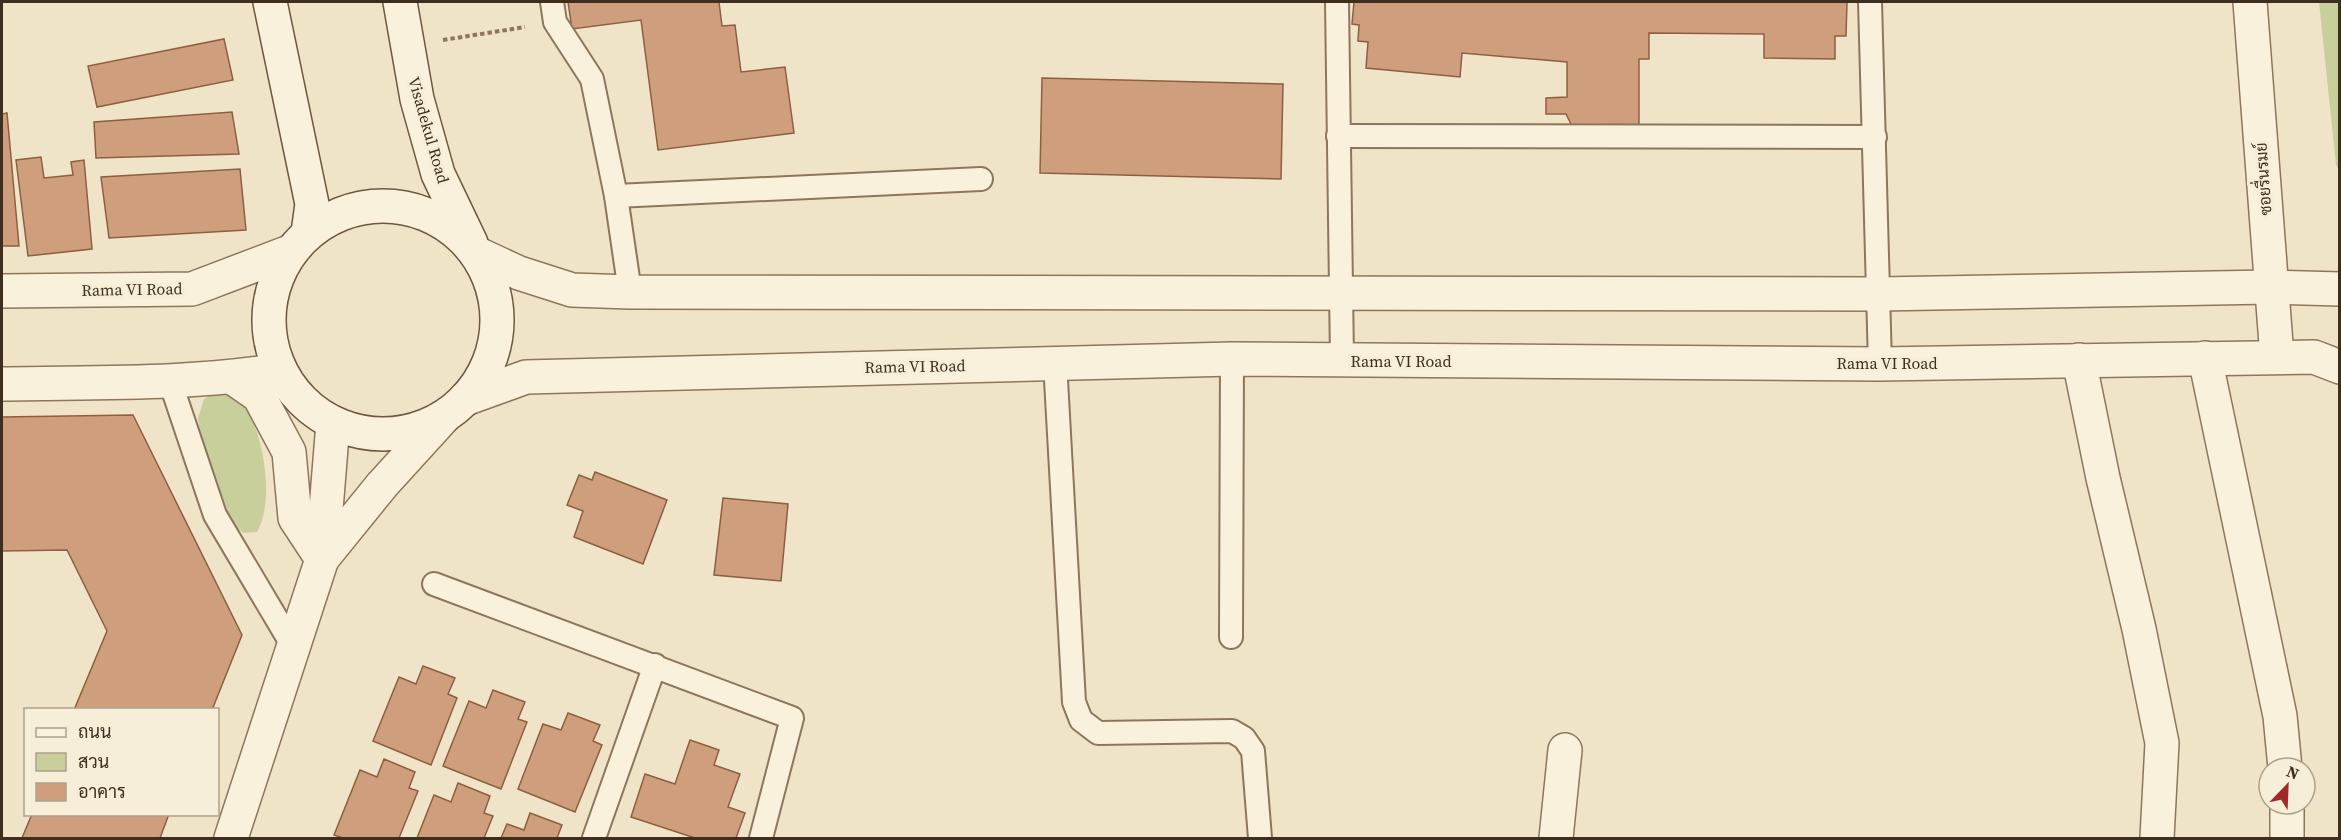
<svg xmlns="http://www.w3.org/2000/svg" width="2341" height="840" font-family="'Source Serif 4',Sarabun,serif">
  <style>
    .green { fill: #c9cf9b }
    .building { fill: #cf9f7d; stroke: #8d5f41; stroke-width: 1.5 }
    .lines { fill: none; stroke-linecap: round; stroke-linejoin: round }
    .service-casing { stroke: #8d765c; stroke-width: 26 }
    .minor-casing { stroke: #8d765c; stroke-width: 36 }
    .tertiary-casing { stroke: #8d765c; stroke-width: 36 }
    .secondary-casing { stroke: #6f573f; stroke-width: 36 }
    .path { stroke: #8d765c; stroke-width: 4; stroke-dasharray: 4.5 3; stroke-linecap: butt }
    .service { stroke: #faf1dc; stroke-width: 22 }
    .minor { stroke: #faf1dc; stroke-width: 33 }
    .tertiary { stroke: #faf1dc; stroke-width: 33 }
    .secondary { stroke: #faf1dc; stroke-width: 33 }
    .labels { text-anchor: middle; stroke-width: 6; stroke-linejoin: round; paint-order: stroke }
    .street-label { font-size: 16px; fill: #3d2e20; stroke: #f7eed8 }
  </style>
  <rect width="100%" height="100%" fill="#f0e4c8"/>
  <!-- green -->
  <g class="green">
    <path d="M2319,2H2339V171L2336,165Z"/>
    <path d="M216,392C228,394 240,399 247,410C265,440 274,503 257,532L244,533L230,524L203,456L198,418L204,399Z"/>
  </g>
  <!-- building -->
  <g class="building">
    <path d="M568,2H719L722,26L735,25L741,72L785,67L794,133L658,150L641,20L572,29Z"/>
    <path d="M1354,2H1847L1846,36H1835V59L1764,58V34L1649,33V59H1639V126H1572L1566,114H1546V98L1567,97V62L1462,53L1460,77L1366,68L1368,42L1358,41L1359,25L1352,24Z"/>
    <path d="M224,39L233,80L97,107L88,66Z"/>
    <path d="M1042,78L1283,84L1281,179L1040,173Z"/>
    <path d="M232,112L239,154L96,158L94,122Z"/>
    <path d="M7,113L19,246H2V114Z"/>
    <path d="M41,157L44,178L73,175L71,162L84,160L92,249L28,256L16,160Z"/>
    <path d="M240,169L246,230L109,238L101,177Z"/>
    <path d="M133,415L242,635L212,710H74L107,631L67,550L2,551V417Z"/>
    <path d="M595,472L667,500L643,564L574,537L583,511L567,505L579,475L592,480Z"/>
    <path d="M723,498L788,504L781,581L714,575Z"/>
    <path d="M423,666L455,678L448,694L457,698L431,765L373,741L399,677L416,684Z"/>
    <path d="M493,690L525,702L518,719L527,722L501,789L443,766L469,701L486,708Z"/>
    <path d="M568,713L600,725L593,741L602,745L575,812L518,789L543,724L561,730Z"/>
    <path d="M690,740L719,750L714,765L740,774L728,807L745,813L736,838H695L631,817L645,774L675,784Z"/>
    <path d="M384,759L415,772L409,788L418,791L399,838H343L334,835L360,770L377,777Z"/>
    <path d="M458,783L490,796L484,813L493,816L484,838H417L434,795L451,802Z"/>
    <path d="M530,813L562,825L557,838H501L507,824L524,830Z"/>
    <path d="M32,814H169L160,838H22Z"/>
  </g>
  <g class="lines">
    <!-- service casing -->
    <g class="service-casing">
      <g id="service">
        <path d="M552,2L555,22L592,79L616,196L630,292"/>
        <path d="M1337,2L1342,360"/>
        <path d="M1870,2L1880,364"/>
        <path d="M1338,136L1875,137"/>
        <path d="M616,196L981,179"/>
        <path d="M1055,362L1074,702L1081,720L1098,733L1232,731L1244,738L1253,751L1260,838"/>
        <path d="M170,381L215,515L294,648"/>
        <path d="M434,584L792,718L761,838"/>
        <path d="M1231,637L1232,359"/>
        <path d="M594,838L655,665"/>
      </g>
    </g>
    <!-- minor casing -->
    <g class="minor-casing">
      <g id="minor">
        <path d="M2250,2L2277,357"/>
        <path d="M2205,358L2280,716L2285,768"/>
        <path d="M2079,360L2103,478L2139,629L2162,743L2157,838"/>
        <path d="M1556,838L1565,750"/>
        <path d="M2287,838V804"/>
      </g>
    </g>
    <!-- tertiary casing -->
    <g class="tertiary-casing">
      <g id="tertiary">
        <path d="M476,253L519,273L572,290L630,292L1879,294L2270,287L2340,289"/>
        <path d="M2,291L192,289L292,251"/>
        <path d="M233,378L259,396L289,452L295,518L322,559"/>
        <path d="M2,384C94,382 188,385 280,370"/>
        <path d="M465,399L526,377L1232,359L1880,364L2314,357L2340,367"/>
        <path d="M322,559L382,485L443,418"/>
        <path d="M231,838L322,559L333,423"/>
      </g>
    </g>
    <!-- secondary casing -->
    <g class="secondary-casing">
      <g id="secondary">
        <path d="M270,2L312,204L308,233"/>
        <path d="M400,2L417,99L438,174L471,243"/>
        <circle cx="383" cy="320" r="114"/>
      </g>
    </g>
    <!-- path -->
    <path class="path" d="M443,40L525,27"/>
    <!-- service -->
    <use href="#service" class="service"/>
    <!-- minor -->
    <use href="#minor" class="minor"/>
    <!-- tertiary -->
    <use href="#tertiary" class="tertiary"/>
    <!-- secondary -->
    <use href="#secondary" class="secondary"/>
  </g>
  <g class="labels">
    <!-- street labels -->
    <g class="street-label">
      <text transform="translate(429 130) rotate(74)" y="6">Visadekul Road</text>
      <text transform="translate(2263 179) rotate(-94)" y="6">ซอยรื่นรมย์</text>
      <text transform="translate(132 289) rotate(-1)" y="6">Rama VI Road</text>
      <text x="1401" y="367">Rama VI Road</text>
      <text x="1887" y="369">Rama VI Road</text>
      <text transform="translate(915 366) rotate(-1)" y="6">Rama VI Road</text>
    </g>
  </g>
  <!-- border -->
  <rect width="2341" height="840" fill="none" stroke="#3d2e20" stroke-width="6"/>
  <!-- legend -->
  <rect x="24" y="708" width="195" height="108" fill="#f7eed8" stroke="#ada18e" stroke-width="1.5"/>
  <rect x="36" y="728" width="30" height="9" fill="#faf1dc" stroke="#ada18e" stroke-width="1.5"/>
  <text x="78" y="738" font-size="18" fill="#3d2e20">ถนน</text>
  <rect x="36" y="753" width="30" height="18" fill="#c9cf9b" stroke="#ada18e" stroke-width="1.5"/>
  <text x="78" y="768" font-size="18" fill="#3d2e20">สวน</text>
  <rect x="36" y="783" width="30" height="18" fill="#cf9f7d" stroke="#ada18e" stroke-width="1.5"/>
  <text x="78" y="798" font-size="18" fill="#3d2e20">อาคาร</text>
  <!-- north arrow -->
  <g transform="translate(2287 786) rotate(23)"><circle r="28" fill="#f7eed8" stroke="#ada18e" stroke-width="1.5"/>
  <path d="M0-4.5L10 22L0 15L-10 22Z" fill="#9e2a2b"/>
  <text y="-9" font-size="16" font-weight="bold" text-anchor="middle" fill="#3d2e20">N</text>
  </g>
</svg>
